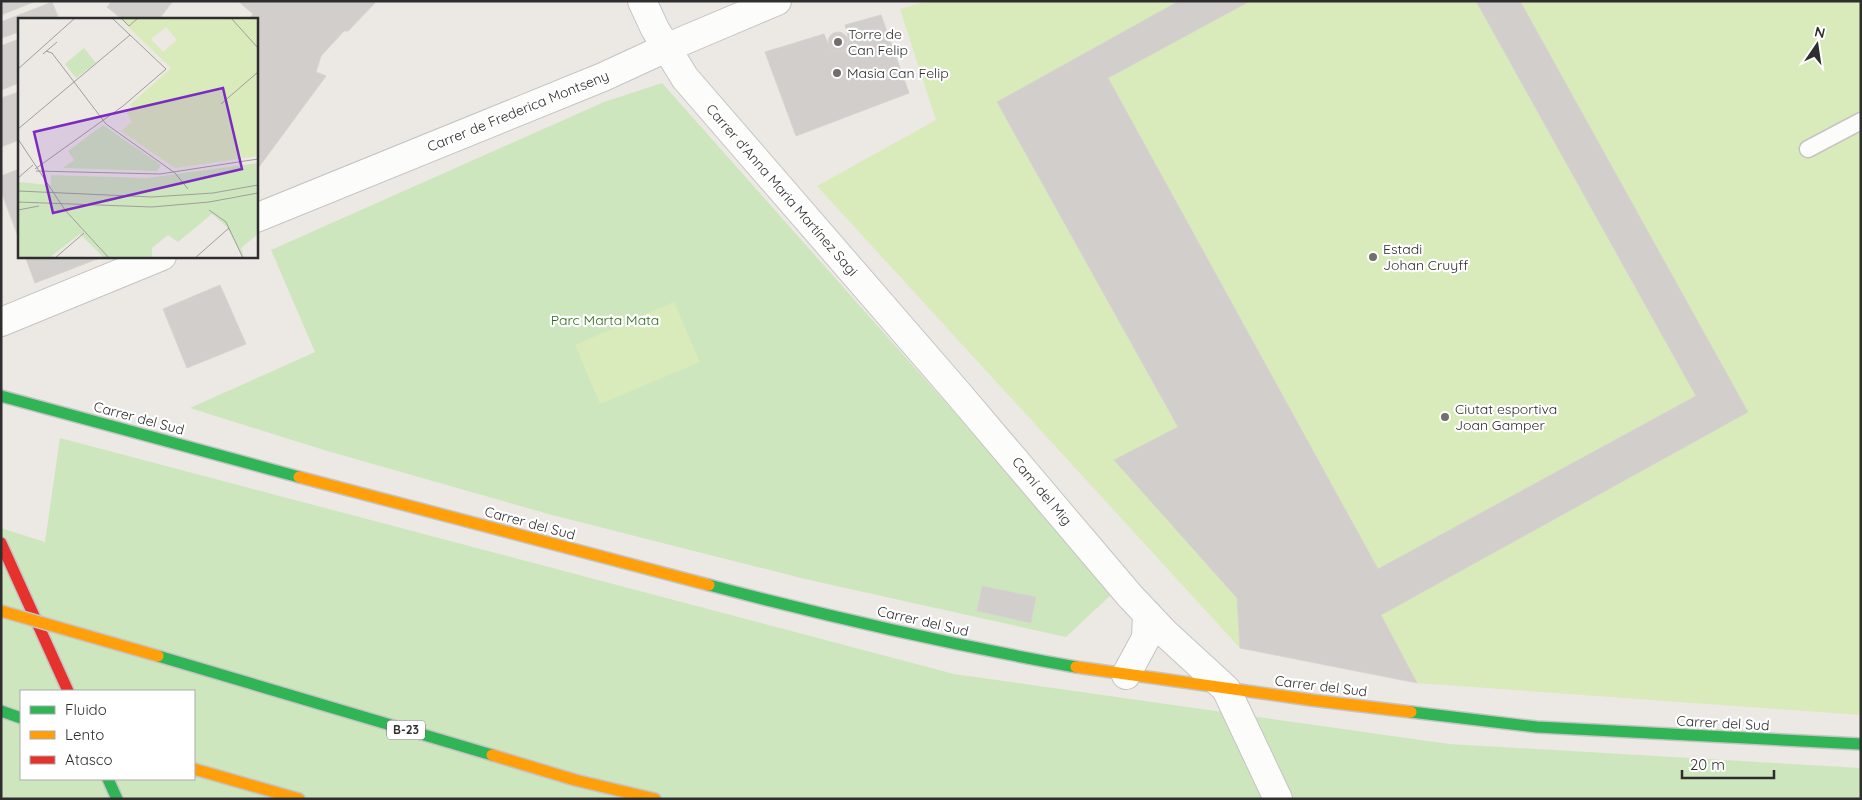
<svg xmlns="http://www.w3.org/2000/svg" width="1862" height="800" font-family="Quicksand,sans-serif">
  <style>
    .green { fill: #cee6be; fill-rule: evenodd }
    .pitch { fill: #d9eabb }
    .building { fill: #d1cecb; stroke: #d7d4d0 }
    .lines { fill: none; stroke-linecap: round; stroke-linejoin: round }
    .lane-casing { stroke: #c5c4c5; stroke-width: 19 }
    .street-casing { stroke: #c5c4c5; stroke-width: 30 }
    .fast-casing { stroke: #c5c4c5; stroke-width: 14 }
    .slow-casing { stroke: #c5c4c5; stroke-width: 14 }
    .jam-casing { stroke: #c5c4c5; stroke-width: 14 }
    .lane { stroke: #fcfcfb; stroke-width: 16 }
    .street { stroke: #fcfcfb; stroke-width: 28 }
    .fast { stroke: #30b455; stroke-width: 11 }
    .slow { stroke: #ff9f0a; stroke-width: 11 }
    .jam { stroke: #e5322d; stroke-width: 11 }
    .slow-bridge-casing { stroke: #c6c5c4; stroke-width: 14; stroke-linecap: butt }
    .slow-bridge { stroke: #ff9f0a; stroke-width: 11 }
    .poi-dot { fill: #706f6e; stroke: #fff; stroke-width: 2 }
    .labels { text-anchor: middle; stroke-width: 4.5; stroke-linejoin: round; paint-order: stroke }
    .shield { fill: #fff; stroke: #6d6d6d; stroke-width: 1 }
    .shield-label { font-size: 12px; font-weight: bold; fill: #2e2e2e }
    .poi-label { font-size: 14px; fill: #2e2e2e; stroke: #fff; text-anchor: start }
    .street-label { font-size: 14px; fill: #2e2e2e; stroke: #fff }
    .park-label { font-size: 14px; fill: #2c6e1b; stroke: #fff }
    .inset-road { fill: none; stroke: #a09e9b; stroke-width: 1 }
    .view { fill: #7b2cbf; fill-opacity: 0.15; stroke: #7b2cbf; stroke-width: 2.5 }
    .inset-edge { fill: none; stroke: #2e2e2e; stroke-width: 2.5 }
  </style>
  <rect width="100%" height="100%" fill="#ece8e4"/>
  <!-- green -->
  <g class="green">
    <path d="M662,83L1114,592L1066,637L805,579L552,515L324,450L190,408L315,352L271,250L604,102Z"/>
    <path d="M60,438L954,674L1449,744L1861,768V799H1V528L45,542ZM21,691H194V779H21Z"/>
  </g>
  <!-- pitch -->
  <g class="pitch">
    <path d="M928,1H1861V715L1417,683L1240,648L817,186L936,120L900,9Z"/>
    <path d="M674,302L700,362L600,404L575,345Z"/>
  </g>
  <!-- building -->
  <g class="building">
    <path d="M1,1H36L1,15Z"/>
    <path d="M112,1H173L159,19H122L107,7Z"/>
    <path d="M238,1H373L375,3L348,31H344L321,56L316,72L326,76L256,171V19H249L253,14Z"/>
    <path d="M1179,1H1250L1108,78L1378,569L1696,396L1476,1H1520L1748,412L1381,615L1417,683L1240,648L1237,598L1114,460L1178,427L997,102Z"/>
    <path d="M52,2L58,16L52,19H19V32L1,38V22Z"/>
    <path d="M881,15L909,93L796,136L765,52L824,34L829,47L836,52L842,51L846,49L848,43L847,37L848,36L845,25Z"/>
    <circle cx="838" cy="42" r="10"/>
    <path d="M19,39V83L1,90V46Z"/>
    <path d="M19,92V140L1,147V98Z"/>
    <path d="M19,169V239L1,191V176Z"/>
    <path d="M25,256H105L35,283Z"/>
    <path d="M220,285L246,344L187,368L163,309Z"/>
    <path d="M982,586L1036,597L1031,623L977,611Z"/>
  </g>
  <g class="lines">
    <!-- lane casing -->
    <g class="lane-casing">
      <path id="lane" d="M1808,149L1861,121"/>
    </g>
    <!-- street casing -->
    <g class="street-casing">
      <g id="street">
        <path d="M642,1L655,29L685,78L956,391L1130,596L1165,633L1226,689L1278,799"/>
        <path d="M256,218L603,77L666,48L777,1"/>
        <path d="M1,322L162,256"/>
        <path d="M1126,675L1146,638L1147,614"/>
      </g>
    </g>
    <!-- fast casing -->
    <g class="fast-casing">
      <g id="fast">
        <path d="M1,396L299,477"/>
        <path d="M709,585C830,617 953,645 1076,667"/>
        <path d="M158,656L492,755"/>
        <path d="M1,711L21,718"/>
        <path d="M1411,712L1537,727L1861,744"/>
        <path d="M108,779L117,799"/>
      </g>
    </g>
    <!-- slow casing -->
    <g class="slow-casing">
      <g id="slow">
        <path d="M299,477L709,585"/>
        <path d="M1076,667L1311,700L1411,712"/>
        <path d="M492,755L575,780L655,799"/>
        <path d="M194,769L299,799"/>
      </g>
    </g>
    <!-- jam casing -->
    <g class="jam-casing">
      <path id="jam" d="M1,543L68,691"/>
    </g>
    <!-- lane -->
    <use href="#lane" class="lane"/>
    <!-- street -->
    <use href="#street" class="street"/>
    <!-- fast -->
    <use href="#fast" class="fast"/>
    <!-- slow -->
    <use href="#slow" class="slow"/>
    <!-- jam -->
    <use href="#jam" class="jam"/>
    <!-- slow-bridge casing -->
    <g class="slow-bridge-casing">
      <path id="slow-bridge" d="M1,611L158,656"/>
    </g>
    <!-- slow-bridge -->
    <use href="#slow-bridge" class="slow-bridge"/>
  </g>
  <!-- markers -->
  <g class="poi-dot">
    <circle cx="838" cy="42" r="5"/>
    <circle cx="837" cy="73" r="5"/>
    <circle cx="1373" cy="257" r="5"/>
    <circle cx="1445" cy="417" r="5"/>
  </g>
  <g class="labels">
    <!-- shield labels -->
    <rect class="shield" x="387" y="720.5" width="38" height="19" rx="4"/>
    <g class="shield-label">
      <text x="406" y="734">B-23</text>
    </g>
    <!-- poi labels -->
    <g class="poi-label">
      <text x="848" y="39">Torre de<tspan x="848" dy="16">Can Felip</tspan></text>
      <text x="847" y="78">Masia Can Felip</text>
      <text x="1383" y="254">Estadi<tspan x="1383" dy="16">Johan Cruyff</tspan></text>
      <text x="1455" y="414">Ciutat esportiva<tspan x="1455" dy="16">Joan Gamper</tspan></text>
    </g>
    <!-- street labels -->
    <g class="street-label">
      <text transform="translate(518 111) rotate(-22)" y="5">Carrer de Frederica Montseny</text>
      <text transform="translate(782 190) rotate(49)" y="5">Carrer d'Anna Maria Martínez Sagi</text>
      <text transform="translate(139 418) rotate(15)" y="5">Carrer del Sud</text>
      <text transform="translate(1042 491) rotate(50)" y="5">Camí del Mig</text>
      <text transform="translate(530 523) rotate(15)" y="5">Carrer del Sud</text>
      <text transform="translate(923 621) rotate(13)" y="5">Carrer del Sud</text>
      <text transform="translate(1321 686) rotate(7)" y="5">Carrer del Sud</text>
      <text transform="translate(1723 723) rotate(3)" y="5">Carrer del Sud</text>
    </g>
    <!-- park labels -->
    <g class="park-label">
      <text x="605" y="325">Parc Marta Mata</text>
    </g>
  </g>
  <!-- overview -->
  <g transform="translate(18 18)">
    <rect width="240" height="240" fill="#ece8e4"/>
    <path d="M66,30L78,45L58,60L47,46ZM85,107L143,147L139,153L45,150L56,142L50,133ZM240,145V216L223,230L226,240L208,208L194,196L160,224L150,217L134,230V240H86L62,216L31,240H0V164L33,167V157L129,160Z" fill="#cee6be"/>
    <path d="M101,0H240V138L157,150L103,113L114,104L108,93L114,90L112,87L153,50ZM148,9L159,22L145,34L133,21Z" fill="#d9eabb" fill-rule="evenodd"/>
    <path class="inset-road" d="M103,0L111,8L120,0M213,0L240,30M28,33L34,35L88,106L157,155L170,171M25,36L39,24M0,51L57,0M203,86L240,54M0,111L112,17M0,121L47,192L91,240M17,151L105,88L148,51L94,0M18,153L142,156L240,141M0,160L15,147M0,173L134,179L195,175L240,167M0,184L134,189L191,184L240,175M0,192L21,188M191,192L208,204L225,240M37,240L66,215M177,240L211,210"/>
    <path class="view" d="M205,70L224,151L35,195L16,114Z"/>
    <rect width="240" height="240" class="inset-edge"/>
  </g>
  <!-- border -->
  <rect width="1862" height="800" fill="none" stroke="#2e2e2e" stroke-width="5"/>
  <!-- legend -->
  <rect x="20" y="690" width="175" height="90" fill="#ffffff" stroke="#ababab"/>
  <rect x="30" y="706" width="25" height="8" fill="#30b455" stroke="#ababab"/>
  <text x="65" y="715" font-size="15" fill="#2e2e2e">Fluido</text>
  <rect x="30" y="731" width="25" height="8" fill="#ff9f0a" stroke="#ababab"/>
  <text x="65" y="740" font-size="15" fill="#2e2e2e">Lento</text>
  <rect x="30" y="756" width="25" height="8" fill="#e5322d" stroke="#ababab"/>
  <text x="65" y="765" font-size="15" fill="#2e2e2e">Atasco</text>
  <!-- north arrow -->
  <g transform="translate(1817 45) rotate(13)" stroke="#ffffff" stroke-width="4" paint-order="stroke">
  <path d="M0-4L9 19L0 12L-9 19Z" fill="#2e2e2e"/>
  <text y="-8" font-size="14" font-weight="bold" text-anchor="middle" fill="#2e2e2e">N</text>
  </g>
  <!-- scale -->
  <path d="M1682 770v8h92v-8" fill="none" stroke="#2e2e2e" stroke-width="2.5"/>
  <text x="1690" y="770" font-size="15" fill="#2e2e2e" stroke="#ffffff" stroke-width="4" paint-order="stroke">20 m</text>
</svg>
